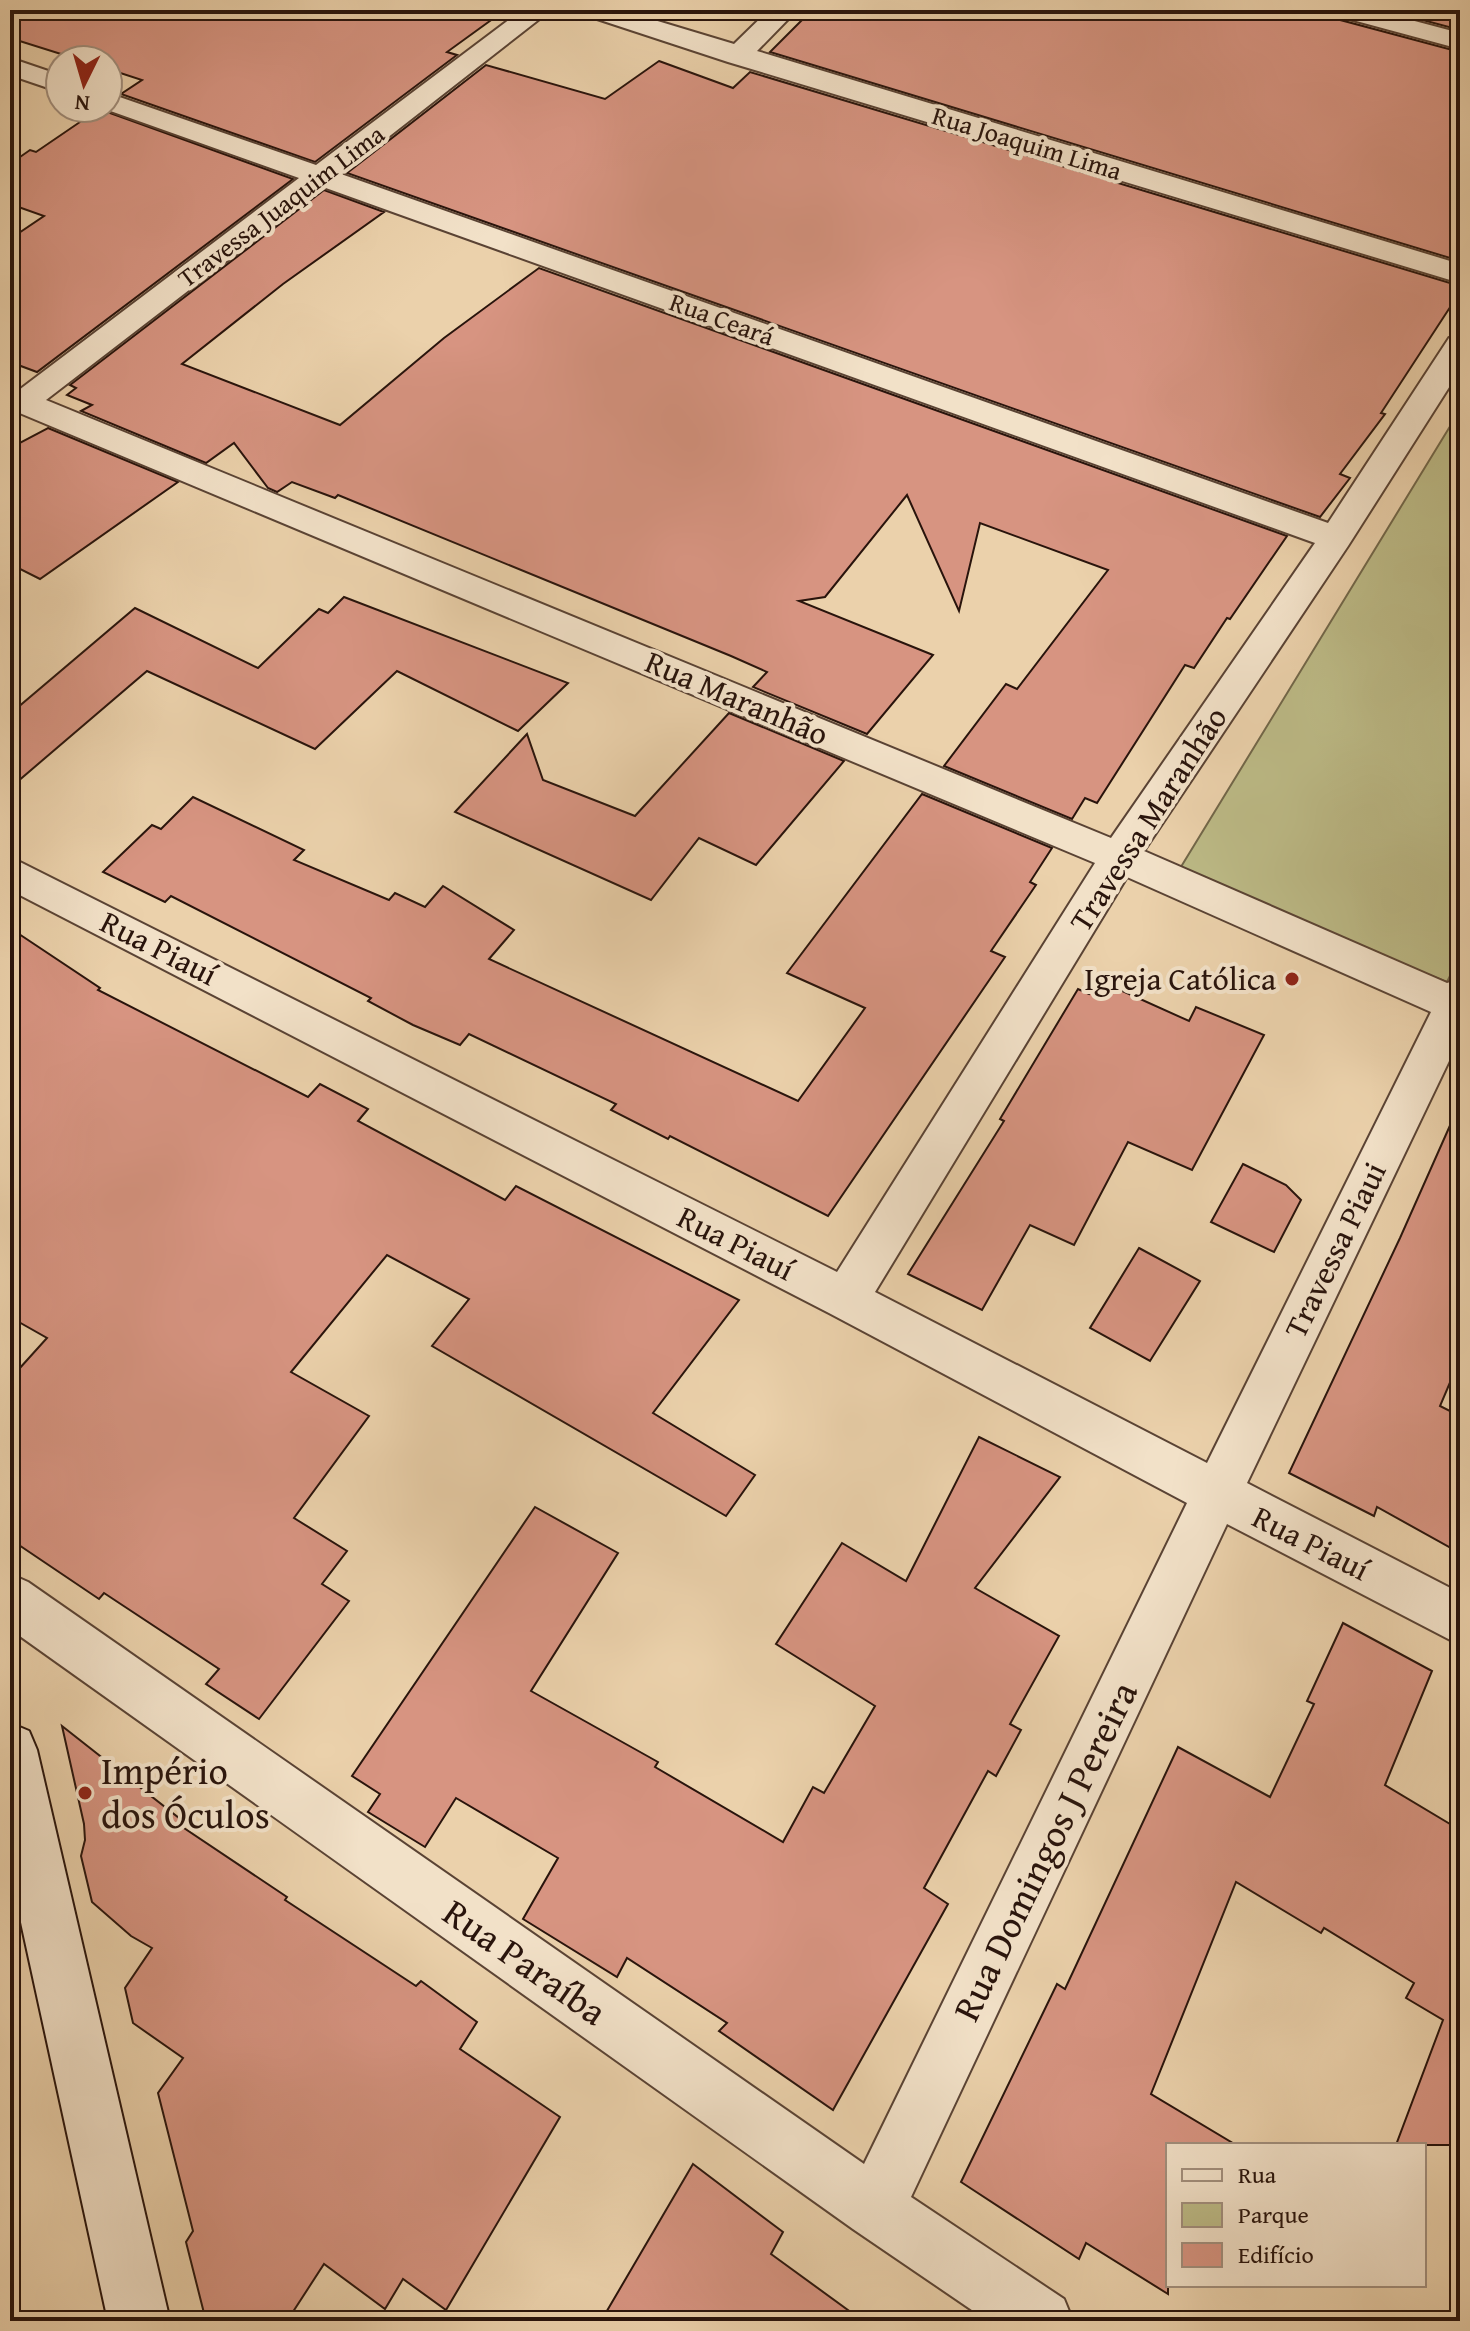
<svg xmlns="http://www.w3.org/2000/svg" width="1470" height="2331" font-family="'Gentium Book Plus',serif">
  <style>
    .green { fill: #bcba86; stroke: #726749; stroke-width: 2 }
    .building { fill: #d79481; stroke: #29140c; stroke-width: 2 }
    .lines { fill: none; stroke-linecap: round; stroke-linejoin: round }
    .minor-casing { stroke: #5a4334; stroke-width: 4 }
    .secondary-casing { stroke: #29140c; stroke-width: 4 }
    .minor { fill: #f2e1c8; fill-rule: evenodd }
    .secondary { fill: #f2e1c8; fill-rule: evenodd }
    .poi-dot { fill: #8f2418; stroke: #f2e1c8; stroke-width: 3 }
    .labels { text-anchor: middle; stroke-width: 8; stroke-linejoin: round; paint-order: stroke }
    .far-street-label { font-size: 26px; fill: #29140c; stroke: #f2e1c8 }
    .street-label { font-size: 32px; fill: #29140c; stroke: #f2e1c8 }
    .poi-label { font-size: 32px; fill: #29140c; stroke: #f2e1c8; text-anchor: end }
    .near-poi-label { font-size: 38px; fill: #29140c; stroke: #f2e1c8; text-anchor: start }
    .near-street-label { font-size: 38px; fill: #29140c; stroke: #f2e1c8 }
  </style>
  <rect width="100%" height="100%" fill="#ebd1ab"/>
  <filter id="stains"><feTurbulence type="fractalNoise" baseFrequency=".0025" numOctaves="4"/><feColorMatrix values="0 0 0 0 .2 0 0 0 0 .09 0 0 0 0 .02 0 0 0 .5 -.17"/></filter>
  <radialGradient id="worn" r=".72"><stop offset=".6" stop-color="#630" stop-opacity="0"/><stop offset="1" stop-color="#630" stop-opacity=".3"/></radialGradient>
  <!-- green -->
  <path class="green" d="M1460,410V956L1447,982L1176,875Z"/>
  <!-- building -->
  <g class="building">
    <path d="M10,10H505L447,52L457,55L315,162L121,94L142,80L108,69V60H80L10,38Z"/>
    <path d="M812,10H1327L1333,18L1460,52V261L770,52Z"/>
    <path d="M1385,10H1460V30Z"/>
    <path d="M659,61L733,88L750,72L1460,286V292L1381,413L1385,414L1340,474L1350,478L1320,517L347,173L486,65L605,99Z"/>
    <path d="M99,109L293,179L37,372L10,362V239L44,216L10,204V164L30,150L36,152Z"/>
    <path d="M324,190L384,212L283,284L182,364L340,425L444,338L539,268L1287,536L1230,619L1227,618L1194,668L1185,665L1097,803L1085,798L1072,819L944,766L1006,684L1017,689L1108,570L980,523L959,611L907,495L825,597L799,601L933,655L867,734L753,687L767,672L731,656L338,495L335,498L292,482L277,492L268,488L234,443L206,463L81,411L92,405L67,395L76,388L70,385Z"/>
    <path d="M48,428L178,482L40,579L10,564V448Z"/>
    <path d="M344,597L568,683L518,731L397,671L315,749L147,671L10,788V714L135,608L258,668L319,609L328,613Z"/>
    <path d="M729,713L844,761L756,865L699,838L651,900L455,812L527,734L543,780L635,816Z"/>
    <path d="M922,794L1052,848L1030,882L1036,885L991,951L1005,957L828,1216L670,1136L668,1139L611,1110L616,1104L469,1034L460,1045L413,1025L368,1001L371,998L171,896L165,902L103,872L152,825L161,829L193,797L304,850L294,860L389,900L395,893L425,907L443,886L514,930L489,959L798,1101L865,1008L787,973Z"/>
    <path d="M10,928L100,988L98,990L308,1097L320,1084L368,1109L358,1121L505,1200L516,1186L739,1300L653,1413L755,1475L726,1516L432,1346L469,1299L387,1255L291,1372L369,1416L294,1518L347,1551L322,1584L349,1601L259,1719L206,1684L219,1669L104,1593L99,1599L10,1539V1379L47,1338L10,1317Z"/>
    <path d="M1098,980L1189,1021L1196,1007L1264,1035L1192,1170L1128,1142L1074,1245L1030,1225L982,1310L908,1274L1004,1121L1000,1119L1078,989L1089,994Z"/>
    <path d="M1460,1103V1359L1440,1406L1460,1416V1553L1377,1507L1374,1516L1289,1473L1400,1238Z"/>
    <path d="M1243,1164L1286,1185L1301,1200L1274,1252L1211,1222Z"/>
    <path d="M1139,1248L1200,1281L1150,1361L1090,1328Z"/>
    <path d="M979,1437L1060,1477L975,1588L1059,1636L1010,1724L1021,1730L996,1776L988,1771L924,1888L948,1904L833,2110L719,2031L727,2023L627,1958L617,1977L523,1919L558,1858L456,1798L425,1847L368,1812L380,1794L352,1776L535,1507L618,1553L531,1691L658,1762L655,1767L783,1842L813,1787L824,1793L875,1706L776,1644L842,1543L906,1581Z"/>
    <path d="M1343,1623L1432,1671L1385,1785L1460,1830V2145H1396L1443,2020L1406,1998L1414,1983L1324,1928L1321,1933L1236,1882L1151,2094L1236,2145H1168V2294L1086,2243L1079,2259L961,2182L1057,1984L1065,1989L1178,1747L1270,1797L1314,1704L1307,1701Z"/>
    <path d="M62,1726L184,1822L181,1826L287,1897L285,1900L416,1986L421,1981L477,2022L460,2049L560,2117L446,2310L403,2279L385,2309L324,2264L287,2321H206L186,2242L193,2231L158,2093L183,2058L133,2023L125,1988L152,1948L131,1936L92,1902L81,1856L85,1840L84,1824Z"/>
    <path d="M693,2164L783,2232L771,2254L863,2321H601Z"/>
  </g>
  <g class="lines">
    <!-- minor casing -->
    <g class="minor-casing">
      <g id="minor">
        <path d="M522,10H551L341,174L1328,523L1449,338L1460,336V370L1348,546L1144,851L1447,983L1460,979V1038L1247,1483L1460,1593V1645L1227,1524L911,2197L1064,2299L1073,2321H988L853,2229L10,1629V1574L28,1582L864,2164L1187,1503L829,1313L10,890V857L837,1272L1095,863L10,409V387L19,390L299,178L102,108H108V93L316,165ZM323,187L1315,543L1111,838L46,400ZM1127,877L1431,1012L1207,1463L875,1292Z"/>
        <path d="M581,10H621L734,44L769,10H797L757,51L1460,264V283L728,62L585,15Z"/>
        <path d="M1330,10H1373L1460,33V49L1334,15Z"/>
        <path d="M10,58L60,75V92L10,75Z"/>
      </g>
    </g>
    <!-- secondary casing -->
    <g class="secondary-casing">
      <path id="secondary" d="M10,1723L29,1731L37,1750L170,2321H108L10,1872Z"/>
    </g>
    <!-- minor -->
    <use href="#minor" class="minor"/>
    <!-- secondary -->
    <use href="#secondary" class="secondary"/>
  </g>
  <!-- markers -->
  <g class="poi-dot">
    <circle cx="1292" cy="979" r="8"/>
    <circle cx="85" cy="1793" r="8"/>
  </g>
  <g class="labels">
    <!-- far-street labels -->
    <g class="far-street-label">
      <text transform="translate(1027 143) rotate(17)" y="9">Rua Joaquim Lima</text>
      <text transform="translate(281 206) rotate(-37)" y="9">Travessa Juaquim Lima</text>
      <text transform="translate(722 319) rotate(20)" y="9">Rua Ceará</text>
    </g>
    <!-- street labels -->
    <g class="street-label">
      <text transform="translate(737 698) rotate(23)" y="11">Rua Maranhão</text>
      <text transform="translate(1148 819) rotate(-57)" y="11">Travessa Maranhão</text>
      <text transform="translate(159 948) rotate(27)" y="11">Rua Piauí</text>
      <text transform="translate(736 1243) rotate(27)" y="11">Rua Piauí</text>
      <text transform="translate(1335 1250) rotate(-64)" y="11">Travessa Piaui</text>
      <text transform="translate(1311 1543) rotate(27)" y="11">Rua Piauí</text>
    </g>
    <!-- poi labels -->
    <g class="poi-label">
      <text x="1276" y="990">Igreja Católica</text>
    </g>
    <!-- near-poi labels -->
    <g class="near-poi-label">
      <text x="101" y="1784">Império<tspan x="101" dy="44">dos Óculos</tspan></text>
    </g>
    <!-- near-street labels -->
    <g class="near-street-label">
      <text transform="translate(1045 1851) rotate(-64)" y="13">Rua Domingos J Pereira</text>
      <text transform="translate(525 1962) rotate(35)" y="13">Rua Paraíba</text>
    </g>
  </g>
  <!-- margin -->
  <rect width="1470" height="2331" fill="none" stroke="#ebd1ab" stroke-width="40"/>
  <rect x="12" y="12" width="1446" height="2307" fill="none" stroke="#29140c" stroke-width="4"/>
  <rect x="20" y="20" width="1430" height="2291" fill="none" stroke="#29140c" stroke-width="2"/>
  <!-- legend -->
  <rect x="1166" y="2143" width="260" height="144" fill="#f2e1c8" stroke="#a28f7d" stroke-width="2"/>
  <rect x="1182" y="2169" width="40" height="12" fill="#f2e1c8" stroke="#a28f7d" stroke-width="2"/>
  <text x="1238" y="2183" font-size="24" fill="#29140c">Rua</text>
  <rect x="1182" y="2203" width="40" height="24" fill="#bcba86" stroke="#a28f7d" stroke-width="2"/>
  <text x="1238" y="2223" font-size="24" fill="#29140c">Parque</text>
  <rect x="1182" y="2243" width="40" height="24" fill="#d79481" stroke="#a28f7d" stroke-width="2"/>
  <text x="1238" y="2263" font-size="24" fill="#29140c">Edifício</text>
  <!-- north arrow -->
  <g transform="translate(84 84) rotate(185)"><circle r="38" fill="#f2e1c8" stroke="#a28f7d" stroke-width="2"/>
  <path d="M0-6L14 30L0 20L-14 30Z" fill="#8f2418"/>
  <text y="-12" font-size="22" font-weight="bold" text-anchor="middle" fill="#29140c">N</text>
  </g>
  <rect width="100%" height="100%" filter="url(#stains)"/>
  <rect width="100%" height="100%" fill="url(#worn)"/>
</svg>
